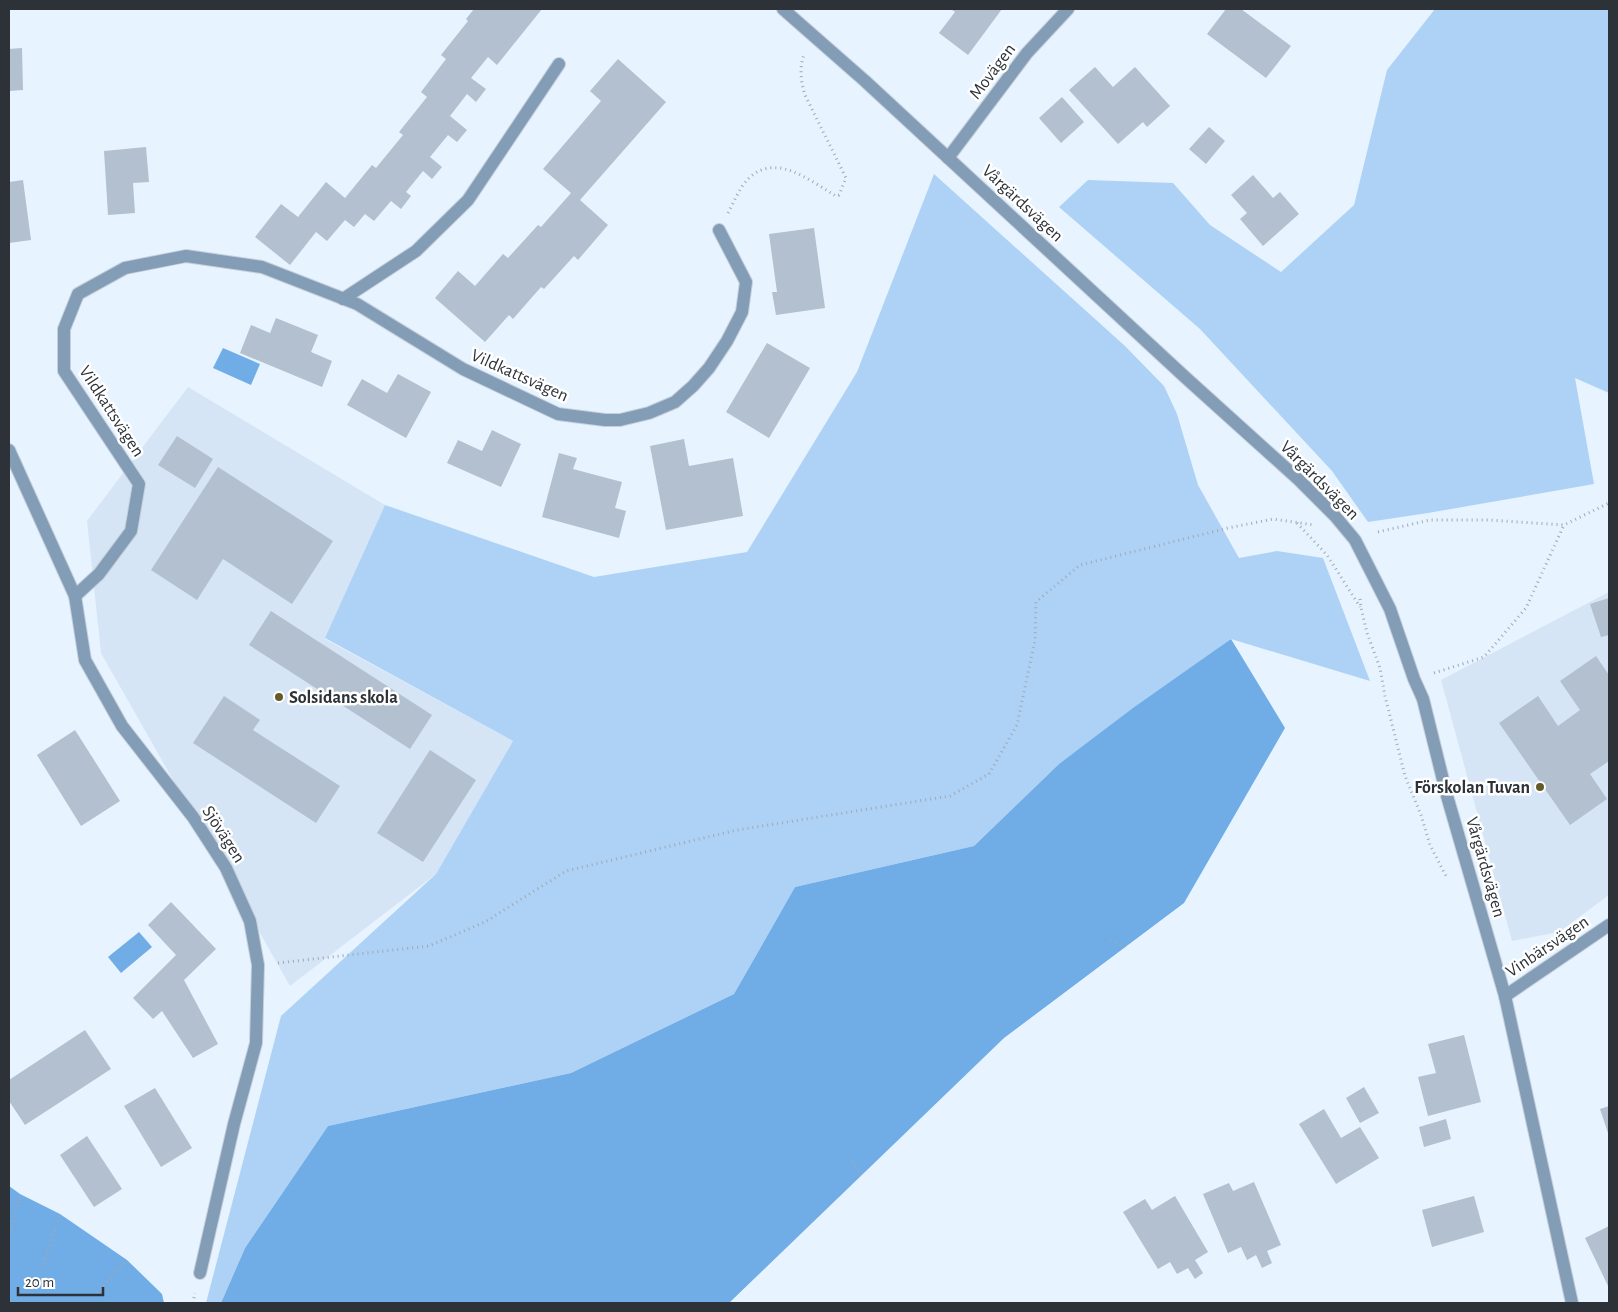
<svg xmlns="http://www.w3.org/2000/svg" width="1618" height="1312" font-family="'Alegreya Sans',sans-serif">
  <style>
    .built { fill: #d5e5f5 }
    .green { fill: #aed2f6 }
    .water { fill: #70ace5 }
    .building { fill: #b2c0cf }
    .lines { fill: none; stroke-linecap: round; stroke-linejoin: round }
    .street-casing { stroke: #c5d0db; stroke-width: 14 }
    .path { stroke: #a0a9b3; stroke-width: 3; stroke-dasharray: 1 4; stroke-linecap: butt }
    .street { stroke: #839db6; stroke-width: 12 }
    .poi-dot { fill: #655b28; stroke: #fff; stroke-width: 2 }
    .labels { text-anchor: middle; stroke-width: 5; stroke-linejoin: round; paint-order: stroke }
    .street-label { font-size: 18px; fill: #2c3238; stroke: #fff }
    .poi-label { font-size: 18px; font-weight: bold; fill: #2c3238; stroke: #fff; text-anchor: start }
  </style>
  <rect width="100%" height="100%" fill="#e7f3ff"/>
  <!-- built -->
  <g class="built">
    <path d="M188,387L385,505L325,639L513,741L436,874L290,986L101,653L87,521Z"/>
    <path d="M1609,592V895L1559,932L1512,941L1441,680Z"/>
  </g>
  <!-- green -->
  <g class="green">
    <path d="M1435,9H1609V393L1575,378L1594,484L1428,513L1368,522L1332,471L1200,329L1059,207L1088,180L1173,183L1210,225L1281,272L1354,205L1387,70Z"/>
    <path d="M934,174L1125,346L1164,386L1177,414L1198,485L1239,558L1277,551L1323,558L1370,681L1231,639L1059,764L974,846L795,887L734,994L571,1073L328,1126L245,1248L221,1303H206L281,1016L436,874L513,741L325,638L385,505L594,577L747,552L857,372Z"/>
  </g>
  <!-- water -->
  <g class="water">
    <path d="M223,348L260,364L251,385L213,368Z"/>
    <path d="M1231,639L1285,728L1184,903L1004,1038L729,1303H221L245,1248L328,1126L571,1073L734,994L795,887L974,846L1059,764L1133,708Z"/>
    <path d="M139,932L152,947L121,973L108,957Z"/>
    <path d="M9,1186L20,1194L60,1214L127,1260L162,1294L164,1303H9Z"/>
  </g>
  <!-- building -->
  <g class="building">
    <path d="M474,9H542L497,65L488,57L471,78L486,89L476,102L467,94L450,116L467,130L457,142L448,135L430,157L442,167L432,179L423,171L406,192L411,196L401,209L391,201L374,221L365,214L354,227L345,220L327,241L316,232L290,265L255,237L281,204L298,217L326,182L345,198L372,165L376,168L403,135L399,132L427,97L421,92L446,59L441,55L468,21L466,19Z"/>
    <path d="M951,9H1002L968,55L939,33L955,12Z"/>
    <path d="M1226,9H1241L1291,46L1266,78L1207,34Z"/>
    <path d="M22,48L23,90L9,91V49Z"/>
    <path d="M618,59L666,102L580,200L608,225L578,260L574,256L544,289L541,287L513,319L509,315L485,342L435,298L458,271L475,286L503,254L508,258L538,225L541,227L571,193L543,169L601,101L590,91Z"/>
    <path d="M1095,67L1113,87L1135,67L1170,106L1147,127L1143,122L1118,144L1069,90Z"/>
    <path d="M1062,97L1084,122L1061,143L1039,118Z"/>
    <path d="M1209,127L1225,141L1206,164L1189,149Z"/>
    <path d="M146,147L149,182L133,183L135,213L108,215L104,151Z"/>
    <path d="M1253,175L1273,198L1280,192L1299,214L1263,246L1240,219L1247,213L1231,195Z"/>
    <path d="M23,180L31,240L9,243V182Z"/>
    <path d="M814,228L825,308L776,315L772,292H777L769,234Z"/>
    <path d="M276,318L318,335L311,352L332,361L322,387L240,353L251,325L270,333Z"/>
    <path d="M767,343L810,368L769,438L726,412Z"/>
    <path d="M398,374L431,392L406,438L347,405L362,379L387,393Z"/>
    <path d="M492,430L521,444L501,487L447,463L458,440L482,451Z"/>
    <path d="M177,436L213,459L195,488L158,465Z"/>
    <path d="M684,439L689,466L733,458L743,516L666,530L650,446Z"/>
    <path d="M559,453L577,458L573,469L622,482L615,508L626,511L619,538L542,517Z"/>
    <path d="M218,467L333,541L292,604L223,559L197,600L151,570Z"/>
    <path d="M1609,598V635L1601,637L1590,604Z"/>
    <path d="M271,611L432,715L410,749L249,645Z"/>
    <path d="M1596,656L1609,675V761L1590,774L1607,799L1570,825L1499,723L1538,696L1558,726L1580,710L1560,681Z"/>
    <path d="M224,696L260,720L253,730L340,786L316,823L193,743Z"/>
    <path d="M75,730L120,801L81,826L37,755Z"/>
    <path d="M430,750L476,780L423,862L377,833Z"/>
    <path d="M171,902L216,949L184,980L218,1044L193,1058L162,1011L153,1019L133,998L176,955L148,925Z"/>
    <path d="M85,1030L111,1069L25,1125L9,1101V1080Z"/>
    <path d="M1464,1035L1481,1102L1428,1116L1418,1077L1436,1073L1428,1044Z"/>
    <path d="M1364,1087L1379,1113L1360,1123L1346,1098Z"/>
    <path d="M155,1088L192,1148L161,1167L124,1106Z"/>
    <path d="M1609,1106V1136L1600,1109Z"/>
    <path d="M1324,1109L1341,1138L1360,1127L1379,1158L1336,1184L1299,1124Z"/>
    <path d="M1446,1119L1451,1139L1424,1147L1419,1127Z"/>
    <path d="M87,1136L122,1189L94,1207L60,1155Z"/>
    <path d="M1254,1182L1281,1245L1267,1251L1272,1263L1262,1268L1256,1255L1247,1260L1241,1247L1228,1253L1203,1194L1229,1183L1233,1191Z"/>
    <path d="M1175,1196L1208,1252L1195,1260L1203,1273L1195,1279L1188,1268L1177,1274L1170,1262L1158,1269L1123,1212L1145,1199L1152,1210Z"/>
    <path d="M1474,1196L1484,1232L1432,1247L1422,1210Z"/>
    <path d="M1609,1226V1288L1585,1238Z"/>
  </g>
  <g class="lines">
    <!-- street casing -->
    <g class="street-casing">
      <g id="street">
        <path d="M783,9L865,81L1186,378L1298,479L1335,516L1355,540L1390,609L1414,679L1423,699L1447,796L1505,996L1572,1303"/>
        <path d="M948,158L1027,53L1068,9"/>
        <path d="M343,299L416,251L468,200L559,64"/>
        <path d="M9,450L75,596L85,660L122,726L193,817L226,868L250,921L258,965L256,1043L234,1124L200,1273"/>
        <path d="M75,596L99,574L131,531L139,484L64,371V329L78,294L125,268L186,256L262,267L357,304L463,369L558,414L605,420H620L649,413L675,402L693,386L709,368L727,341L742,312L746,282L719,230"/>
        <path d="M1505,996L1609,925"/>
      </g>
    </g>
    <!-- path -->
    <g class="path">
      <path d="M728,213C733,204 737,194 743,185C771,148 807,179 836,196L839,195L846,178L805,95C801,82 799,68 804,55"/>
      <path d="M1297,523L1327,555L1360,607"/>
      <path d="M1378,532L1430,520H1489L1564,525L1609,503"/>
      <path d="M1360,599L1361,608L1367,633L1380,668L1385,696L1405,776L1421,815L1430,845L1447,878"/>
      <path d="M1434,673L1484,657L1526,608L1564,525"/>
      <path d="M1111,940L1125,947"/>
      <path d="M278,963L429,946L485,922L566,871L737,830L950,796L989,774L1017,725L1035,640L1036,602L1080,565L1228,528L1273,519L1314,525"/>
      <path d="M852,1162L862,1176"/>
      <path d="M9,1236L20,1194"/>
      <path d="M42,1269L60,1214"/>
      <path d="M97,1293L127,1260"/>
      <path d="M193,1303L195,1293"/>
    </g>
    <!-- street -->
    <use href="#street" class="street"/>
  </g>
  <!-- markers -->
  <g class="poi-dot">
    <circle cx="279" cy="697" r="5"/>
    <circle cx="1540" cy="787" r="5"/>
  </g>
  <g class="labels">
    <!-- street labels -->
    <g class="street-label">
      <text transform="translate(992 71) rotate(-53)" y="6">Movägen</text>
      <text transform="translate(1023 203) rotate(43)" y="6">Vårgärdsvägen</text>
      <text transform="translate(520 375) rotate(24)" y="6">Vildkattsvägen</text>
      <text transform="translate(112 411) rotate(57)" y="6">Vildkattsvägen</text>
      <text transform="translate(1320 480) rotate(45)" y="6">Vårgärdsvägen</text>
      <text transform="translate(224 834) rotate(57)" y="6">Sjövägen</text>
      <text transform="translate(1486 867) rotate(74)" y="6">Vårgärdsvägen</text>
      <text transform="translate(1547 946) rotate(-34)" y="6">Vinbärsvägen</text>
    </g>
    <!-- poi labels -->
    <g class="poi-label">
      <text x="289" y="703">Solsidans skola</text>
      <text x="1530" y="793" text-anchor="end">Förskolan Tuvan</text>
    </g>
  </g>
  <!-- border -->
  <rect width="1618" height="1312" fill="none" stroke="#2c3238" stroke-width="20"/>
  <!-- scale -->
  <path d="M18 1287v8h85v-8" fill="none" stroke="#2c3238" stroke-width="2.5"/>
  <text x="25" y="1287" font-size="15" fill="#2c3238" stroke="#ffffff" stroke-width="4" paint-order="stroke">20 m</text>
</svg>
